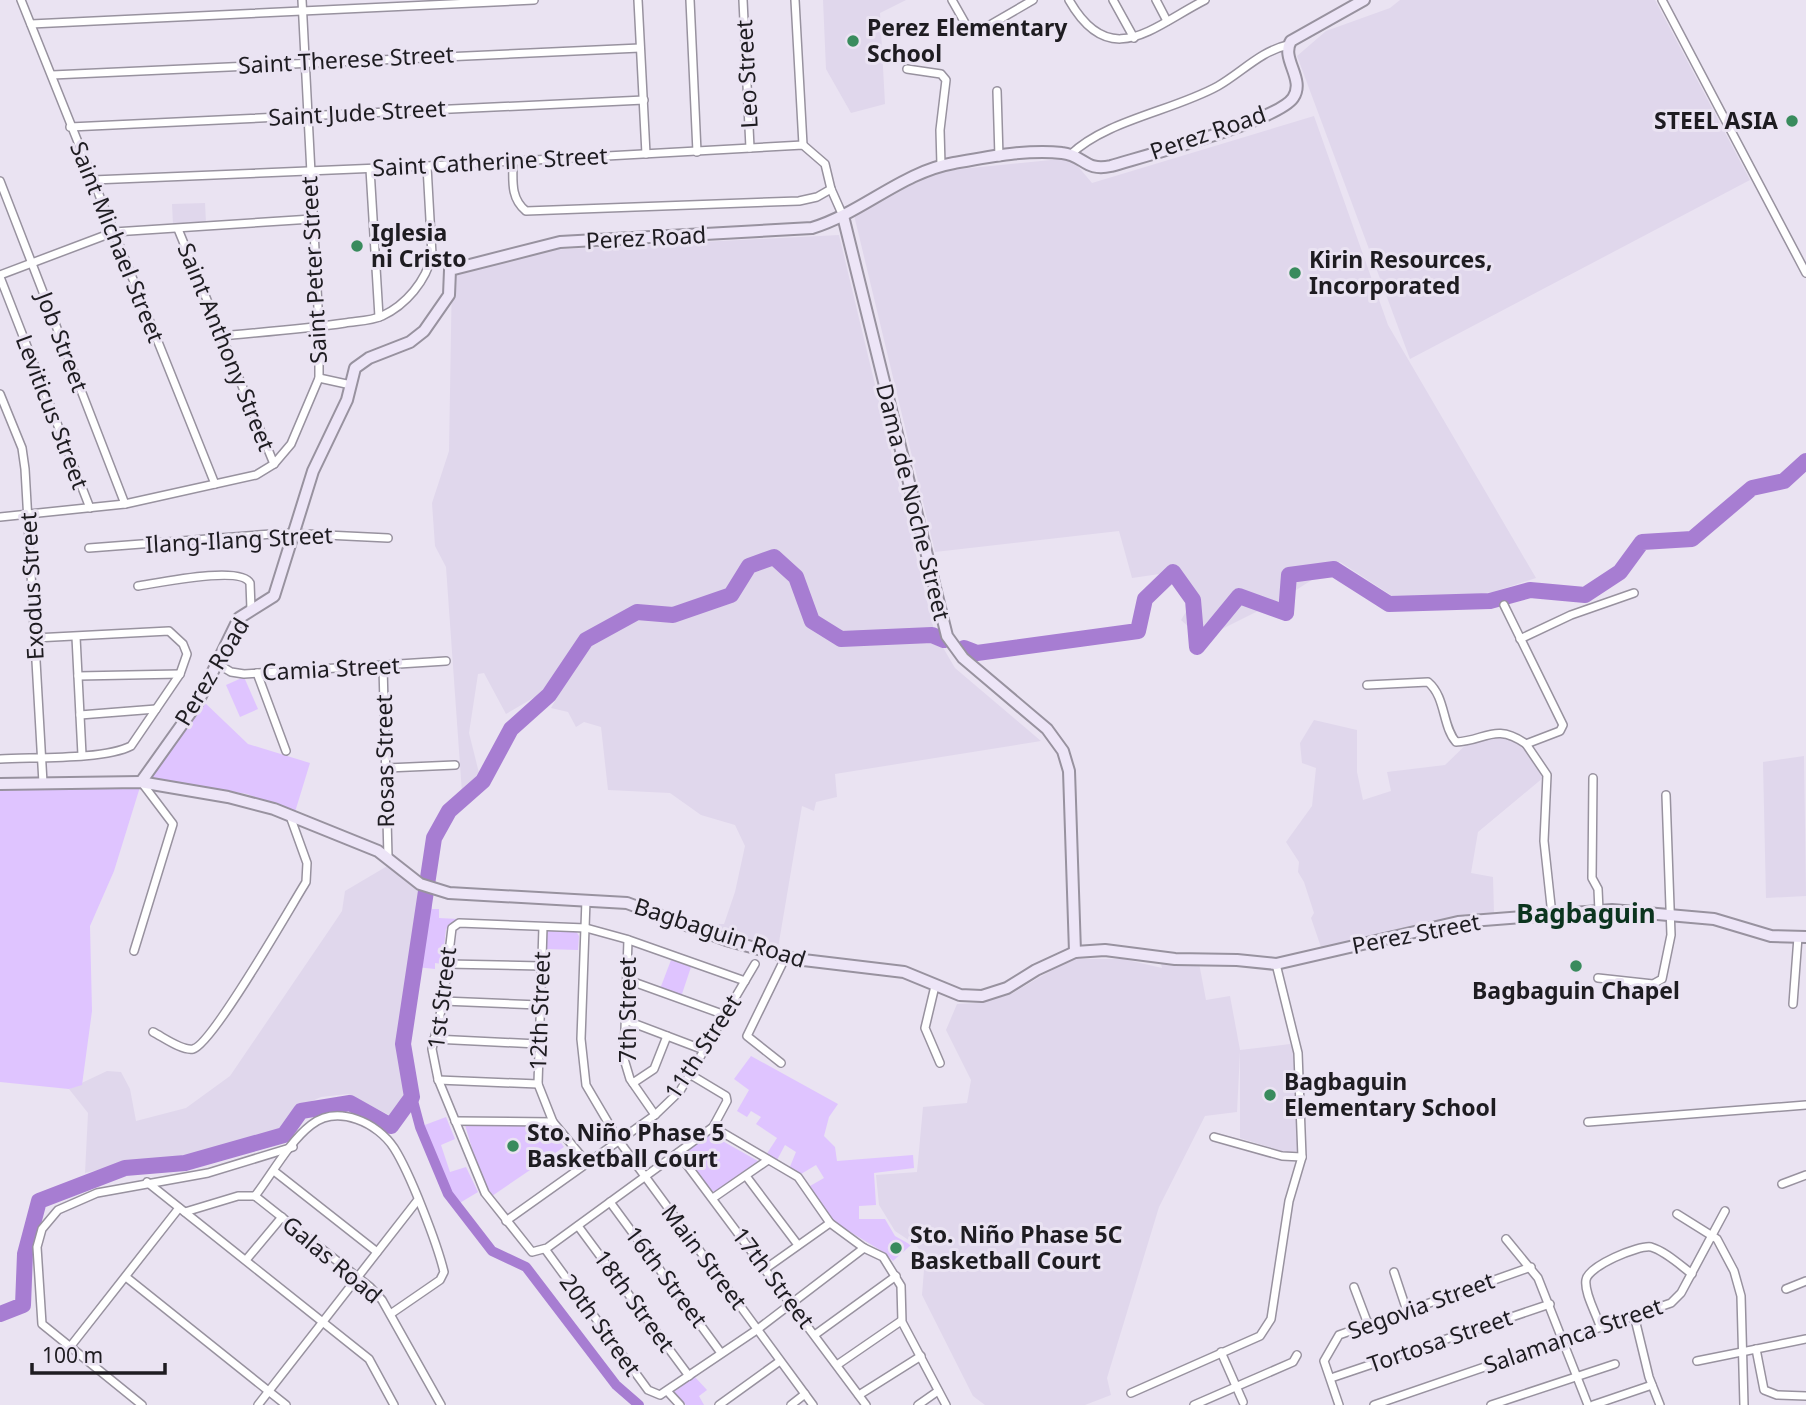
<svg xmlns="http://www.w3.org/2000/svg" width="1806" height="1405" font-family="'Noto Sans',sans-serif">
  <style>
    .built { fill: #e0d7ec }
    .green { fill: #dfc4ff }
    .lines { fill: none; stroke-linecap: round; stroke-linejoin: round }
    .canal { stroke: #a77dd2; stroke-width: 10 }
    .river { stroke: #a77dd2; stroke-width: 16 }
    .street-casing { stroke: #98929f; stroke-width: 10 }
    .secondary-casing { stroke: #98929f; stroke-width: 14 }
    .street { stroke: #fff; stroke-width: 7 }
    .secondary { stroke: #ede5f7; stroke-width: 10 }
    .poi-dot { fill: #398b5d; stroke: #eae3f2; stroke-width: 2.5 }
    .labels { text-anchor: middle; stroke-width: 6; stroke-linejoin: round; paint-order: stroke }
    .poi-label { font-size: 23px; font-weight: bold; fill: #1e1c21; stroke: #eae3f2; text-anchor: start }
    .street-label { font-size: 23px; fill: #1e1c21; stroke: #eae3f2 }
    .quarter-label { font-size: 26px; font-weight: bold; fill: #0b341e; stroke: #eae3f2 }
  </style>
  <rect width="100%" height="100%" fill="#eae3f2"/>
  <!-- built -->
  <g class="built">
    <path d="M823,0H906L880,13L885,104L851,113L826,69Z"/>
    <path d="M1400,0H1655L1750,180L1410,359L1297,56L1326,31L1390,8Z"/>
    <path d="M1314,116L1388,325L1536,578L1493,592L1403,603L1340,562L1282,599L1202,639L1181,620L1193,600L1173,572L1132,578L1119,531L935,552L854,215L921,173L1071,158L1092,183Z"/>
    <path d="M205,203L206,223L173,224L172,204Z"/>
    <path d="M839,235L934,630L841,635L811,611L801,577L777,552L749,560L730,593L672,611L631,609L580,639L547,690L506,714L484,673L478,674L469,733L479,773L462,793L446,567L435,546L432,503L449,451L452,272L548,250Z"/>
    <path d="M778,565L790,576L806,620L819,635L852,643L938,639L955,668L1041,741L835,774L837,797L816,802L814,811L802,806L778,948L716,931L719,924H724L735,892L745,846L735,825L701,815L670,793L608,790L601,727L584,722L576,727L568,712L551,708L588,643L638,618L670,621L733,602L752,568Z"/>
    <path d="M1314,720L1357,730V772L1363,800L1391,791L1387,772L1445,765L1475,736L1512,739L1527,750L1544,777L1478,832L1471,873L1493,877L1494,913L1322,950L1311,918L1314,913L1304,882L1298,872L1299,862L1286,842L1312,806L1316,768L1302,763L1300,743Z"/>
    <path d="M1804,756L1806,896L1766,898L1763,762Z"/>
    <path d="M389,865L410,885L422,891L397,1045L405,1099L393,1117L348,1094L321,1097L296,1108L277,1132L192,1156L140,1160L85,1173L88,1113L69,1089L107,1071L121,1072L130,1089L136,1121L186,1108L230,1076L334,923L342,911L345,891Z"/>
    <path d="M1071,959H1123L1162,968L1161,964L1199,963L1206,1000L1230,996L1240,1050L1290,1044L1297,1051L1302,1151L1285,1152L1240,1138V1052L1237,1112L1205,1116L1159,1207L1107,1378L1111,1395L1085,1405H985L973,1396L922,1295L925,1257L916,1245L895,1231L879,1205L876,1175L917,1172L923,1107L967,1103L971,1080L946,1030L957,1004L977,1003L1011,994Z"/>
  </g>
  <!-- green -->
  <g class="green">
    <path d="M244,677L258,709L240,717L226,685Z"/>
    <path d="M202,700L248,744L310,763L295,812L247,794L149,778Z"/>
    <path d="M140,787L114,871L90,926L92,1011L82,1085L69,1089L0,1082V789Z"/>
    <path d="M427,896L432,899V909H439V918L458,919L446,929L442,964L435,963V969L416,967Z"/>
    <path d="M546,930L576,931L579,936L578,950L545,949Z"/>
    <path d="M671,960L691,967L681,997L660,989Z"/>
    <path d="M751,1056L838,1104L829,1117L824,1136L835,1147L837,1161L913,1155L914,1168L874,1173L876,1205L859,1206V1219H885L895,1236L911,1245L893,1261L885,1253L832,1221L810,1186L824,1178L816,1165L801,1174L789,1169L796,1152L785,1145L777,1160L766,1155L777,1138L756,1124L761,1117L751,1111L747,1117L737,1111L749,1090L734,1079Z"/>
    <path d="M446,1117L455,1139L441,1145L450,1172L466,1167L478,1192L458,1204L449,1192L422,1126Z"/>
    <path d="M465,1125H548L564,1147L492,1196L479,1172Z"/>
    <path d="M710,1134L758,1161L717,1192L711,1191L683,1154Z"/>
    <path d="M694,1376L707,1390L699,1396L704,1405H686L674,1392Z"/>
  </g>
  <g class="lines">
    <!-- canal -->
    <path class="canal" d="M412,1097L420,1127L448,1194L492,1251L526,1267L616,1385L639,1405"/>
    <!-- river -->
    <g class="river">
      <path d="M964,648L977,653L1138,631L1145,599L1173,572L1193,600L1197,647L1239,596L1286,613L1289,575L1334,569L1389,604L1490,601L1530,590L1585,595L1620,572L1642,542L1692,539L1752,488L1784,481L1806,461"/>
      <path d="M0,1314L23,1305L25,1254L39,1201L125,1168L185,1163L284,1135L301,1111L350,1103L391,1126L412,1097L403,1044L434,838L449,811L483,781L511,729L549,695L586,640L637,612L673,615L731,595L749,566L774,557L796,577L812,621L841,639L932,635L944,640"/>
    </g>
    <!-- street casing -->
    <g class="street-casing">
      <g id="street">
        <path d="M21,0L215,484"/>
        <path d="M638,0L646,154"/>
        <path d="M690,0L697,152"/>
        <path d="M743,0L750,148"/>
        <path d="M795,0L803,145"/>
        <path d="M952,0L965,23L976,33L1033,0"/>
        <path d="M1069,0C1110,72 1152,27 1205,0"/>
        <path d="M1113,0L1134,38"/>
        <path d="M1156,0L1167,21"/>
        <path d="M1662,0L1806,273"/>
        <path d="M31,24L534,0"/>
        <path d="M907,69L941,74L946,80L940,130L941,165"/>
        <path d="M52,75L640,48"/>
        <path d="M997,91L999,157"/>
        <path d="M70,127L644,100"/>
        <path d="M1070,155C1106,120 1173,111 1218,86C1242,72 1261,51 1288,45"/>
        <path d="M513,161C513,180 510,198 526,211L799,201L817,197L831,189"/>
        <path d="M370,169L379,317"/>
        <path d="M93,180L427,166L803,145L825,164L831,189L843,216"/>
        <path d="M0,181L125,504"/>
        <path d="M178,229L274,464"/>
        <path d="M0,275L114,232L312,219"/>
        <path d="M0,277L90,508"/>
        <path d="M221,336C262,332 304,329 345,323C357,321 371,321 382,316C406,305 426,281 432,255L427,166"/>
        <path d="M319,378L351,385"/>
        <path d="M0,394L22,448L25,469L43,783"/>
        <path d="M0,517L125,504L256,475L274,464L291,444L319,378V327L302,0"/>
        <path d="M89,548L285,533L388,538"/>
        <path d="M138,586C158,583 241,565 250,583L251,609"/>
        <path d="M1504,605L1563,725L1560,731L1526,744L1547,775L1544,841L1552,915"/>
        <path d="M76,637L82,755"/>
        <path d="M1520,639L1571,615L1634,593"/>
        <path d="M218,664L231,672L244,674L446,661"/>
        <path d="M383,666L388,857"/>
        <path d="M257,673L286,751"/>
        <path d="M78,676L180,674"/>
        <path d="M1367,685L1428,682C1446,697 1442,726 1456,742C1485,741 1495,722 1526,744"/>
        <path d="M80,715L156,709"/>
        <path d="M0,759C33,757 104,760 131,746L180,674L187,654L183,644L169,631L35,638"/>
        <path d="M387,768L455,765"/>
        <path d="M1593,778L1592,878L1598,889L1599,911"/>
        <path d="M586,900L581,1039L586,1085L619,1141L813,1405"/>
        <path d="M543,927L538,1084L553,1122L587,1163"/>
        <path d="M628,940L624,1059L630,1079L655,1115"/>
        <path d="M134,951L173,824L142,783"/>
        <path d="M447,964L541,966"/>
        <path d="M1598,978L1653,984L1662,979L1671,935L1666,795"/>
        <path d="M628,980L725,1015"/>
        <path d="M935,986L925,1028L940,1063"/>
        <path d="M443,1001L539,1005"/>
        <path d="M1793,1004L1798,937"/>
        <path d="M625,1020L704,1050"/>
        <path d="M153,1032C163,1037 182,1051 193,1049C212,1045 291,906 306,882L307,863L290,816"/>
        <path d="M434,1039L538,1044"/>
        <path d="M781,1063L747,1036L786,956"/>
        <path d="M691,1075L726,1096L727,1101L713,1127L547,1248L532,1252L485,1193L438,1079L432,1049L443,1002L452,928L459,923L586,928L626,939L745,981"/>
        <path d="M438,1080L538,1084"/>
        <path d="M633,1083L654,1069L667,1036"/>
        <path d="M455,1121L553,1122"/>
        <path d="M1588,1122L1806,1105"/>
        <path d="M713,1127L798,1177L830,1223L864,1248L883,1257L901,1286L902,1322L946,1405"/>
        <path d="M1214,1137L1282,1156L1302,1157"/>
        <path d="M678,1153L866,1405"/>
        <path d="M274,1171L377,1252"/>
        <path d="M746,1176L798,1245"/>
        <path d="M147,1182L369,1359L394,1405"/>
        <path d="M1782,1184L1806,1175"/>
        <path d="M255,1196C272,1174 289,1142 311,1125C338,1104 378,1123 394,1148C410,1173 437,1243 444,1272L440,1280L392,1313"/>
        <path d="M255,1196L370,1287L382,1300L441,1405"/>
        <path d="M713,1198L768,1160"/>
        <path d="M610,1202L721,1353"/>
        <path d="M185,1212L238,1196H255"/>
        <path d="M1677,1214L1717,1239L1734,1271L1741,1296L1744,1405"/>
        <path d="M506,1221L655,1115L680,1091L755,964"/>
        <path d="M578,1226L689,1376"/>
        <path d="M1506,1239L1538,1278L1588,1405"/>
        <path d="M545,1249L648,1390L660,1395L758,1329L864,1248"/>
        <path d="M246,1260L282,1217"/>
        <path d="M765,1269L830,1223"/>
        <path d="M1394,1272L1407,1311"/>
        <path d="M126,1277L286,1405"/>
        <path d="M1354,1287L1368,1324"/>
        <path d="M1786,1289L1806,1281"/>
        <path d="M1634,1315L1649,1377L1660,1405"/>
        <path d="M1600,1326C1596,1313 1584,1293 1586,1280C1588,1266 1638,1245 1651,1247C1665,1251 1680,1265 1692,1274"/>
        <path d="M816,1334L896,1276"/>
        <path d="M70,1347L179,1208"/>
        <path d="M1756,1349L1764,1390L1777,1395L1806,1396"/>
        <path d="M1221,1352L1243,1402"/>
        <path d="M1697,1361L1806,1339"/>
        <path d="M837,1365L901,1321"/>
        <path d="M1331,1378L1550,1304"/>
        <path d="M668,1392L680,1405"/>
        <path d="M1131,1393L1260,1336L1271,1319L1289,1201L1302,1157L1298,1053L1276,964"/>
        <path d="M859,1395L921,1356"/>
        <path d="M142,1405L42,1324L37,1247L42,1229L58,1210L97,1193L208,1173L293,1147"/>
        <path d="M258,1405L417,1201"/>
        <path d="M719,1405L780,1361"/>
        <path d="M791,1405L805,1394"/>
        <path d="M918,1405L938,1391"/>
        <path d="M1194,1405L1293,1362L1297,1355"/>
        <path d="M1339,1405L1324,1361L1339,1335L1531,1267"/>
        <path d="M1374,1405L1671,1303L1681,1293L1725,1211"/>
        <path d="M1491,1405L1615,1364"/>
        <path d="M1593,1405L1652,1385"/>
      </g>
    </g>
    <!-- secondary casing -->
    <g class="secondary-casing">
      <g id="secondary">
        <path d="M843,216L947,636L963,658L1047,729L1063,751L1069,771L1075,952"/>
        <path d="M141,782L198,702L239,618L274,596L313,471L347,400L355,368L369,358L410,342L424,331L449,295L450,270L560,242L812,228C862,213 902,172 954,163C987,157 1028,149 1062,153C1084,155 1085,172 1111,166C1144,156 1277,121 1293,98C1306,79 1280,59 1291,41L1364,0"/>
        <path d="M0,784L140,782L228,797L274,809L378,851L420,884L449,893L627,903L726,940L795,959L904,972L960,995L982,996L1007,988L1036,970L1075,952L1105,950L1175,959L1237,960L1276,964L1458,922L1612,910L1714,919L1771,936L1806,937"/>
      </g>
    </g>
    <!-- street -->
    <use href="#street" class="street"/>
    <!-- secondary -->
    <use href="#secondary" class="secondary"/>
  </g>
  <!-- markers -->
  <g class="poi-dot">
    <circle cx="853" cy="41" r="7"/>
    <circle cx="1792" cy="121" r="7"/>
    <circle cx="357" cy="246" r="7"/>
    <circle cx="1295" cy="273" r="7"/>
    <circle cx="1576" cy="966" r="7"/>
    <circle cx="1270" cy="1095" r="7"/>
    <circle cx="513" cy="1146" r="7"/>
    <circle cx="896" cy="1248" r="7"/>
  </g>
  <g class="labels">
    <!-- poi labels -->
    <g class="poi-label">
      <text x="867" y="36">Perez Elementary<tspan x="867" dy="26">School</tspan></text>
      <text x="1778" y="129" text-anchor="end">STEEL ASIA</text>
      <text x="371" y="241">Iglesia<tspan x="371" dy="26">ni Cristo</tspan></text>
      <text x="1309" y="268">Kirin Resources,<tspan x="1309" dy="26">Incorporated</tspan></text>
      <text x="1576" y="999" text-anchor="middle">Bagbaguin Chapel</text>
      <text x="1284" y="1090">Bagbaguin<tspan x="1284" dy="26">Elementary School</tspan></text>
      <text x="527" y="1141">Sto. Niño Phase 5<tspan x="527" dy="26">Basketball Court</tspan></text>
      <text x="910" y="1243">Sto. Niño Phase 5C<tspan x="910" dy="26">Basketball Court</tspan></text>
    </g>
    <!-- street labels -->
    <g class="street-label">
      <text transform="translate(346 60) rotate(-3)" y="8">Saint Therese Street</text>
      <text transform="translate(747 74) rotate(-93)" y="8">Leo Street</text>
      <text transform="translate(357 113) rotate(-3)" y="8">Saint Jude Street</text>
      <text transform="translate(1208 133) rotate(-19)" y="8">Perez Road</text>
      <text transform="translate(490 162) rotate(-3)" y="8">Saint Catherine Street</text>
      <text transform="translate(646 238) rotate(-3)" y="8">Perez Road</text>
      <text transform="translate(117 242) rotate(68)" y="8">Saint Michael Street</text>
      <text transform="translate(314 270) rotate(-93)" y="8">Saint Peter Street</text>
      <text transform="translate(62 342) rotate(69)" y="8">Job Street</text>
      <text transform="translate(226 347) rotate(68)" y="8">Saint Anthony Street</text>
      <text transform="translate(52 412) rotate(69)" y="8">Leviticus Street</text>
      <text transform="translate(913 502) rotate(76)" y="8">Dama de Noche Street</text>
      <text transform="translate(239 540) rotate(-3)" y="8">Ilang-Ilang Street</text>
      <text transform="translate(32 586) rotate(-93)" y="8">Exodus Street</text>
      <text transform="translate(331 669) rotate(-3)" y="8">Camia Street</text>
      <text transform="translate(212 672) rotate(-59)" y="8">Perez Road</text>
      <text transform="translate(385 761) rotate(-91)" y="8">Rosas Street</text>
      <text transform="translate(720 933) rotate(18)" y="8">Bagbaguin Road</text>
      <text transform="translate(1416 934) rotate(-11)" y="8">Perez Street</text>
      <text transform="translate(442 998) rotate(-83)" y="8">1st Street</text>
      <text transform="translate(628 1010) rotate(-90)" y="8">7th Street</text>
      <text transform="translate(540 1011) rotate(-88)" y="8">12th Street</text>
      <text transform="translate(703 1047) rotate(-57)" y="8">11th Street</text>
      <text transform="translate(704 1257) rotate(53)" y="8">Main Street</text>
      <text transform="translate(332 1260) rotate(40)" y="8">Galas Road</text>
      <text transform="translate(666 1277) rotate(53)" y="8">16th Street</text>
      <text transform="translate(773 1278) rotate(53)" y="8">17th Street</text>
      <text transform="translate(634 1301) rotate(54)" y="8">18th Street</text>
      <text transform="translate(1421 1306) rotate(-20)" y="8">Segovia Street</text>
      <text transform="translate(600 1325) rotate(54)" y="8">20th Street</text>
      <text transform="translate(1573 1336) rotate(-19)" y="8">Salamanca Street</text>
      <text transform="translate(1440 1341) rotate(-19)" y="8">Tortosa Street</text>
    </g>
    <!-- quarter labels -->
    <g class="quarter-label">
      <text x="1586" y="923">Bagbaguin</text>
    </g>
  </g>
  <!-- scale -->
  <path d="M32 1363v10h133v-10" fill="none" stroke="#1e1c21" stroke-width="3.5"/>
  <text x="42" y="1363" font-size="21" fill="#1e1c21" stroke="#eae3f2" stroke-width="5" paint-order="stroke">100 m</text>
</svg>
